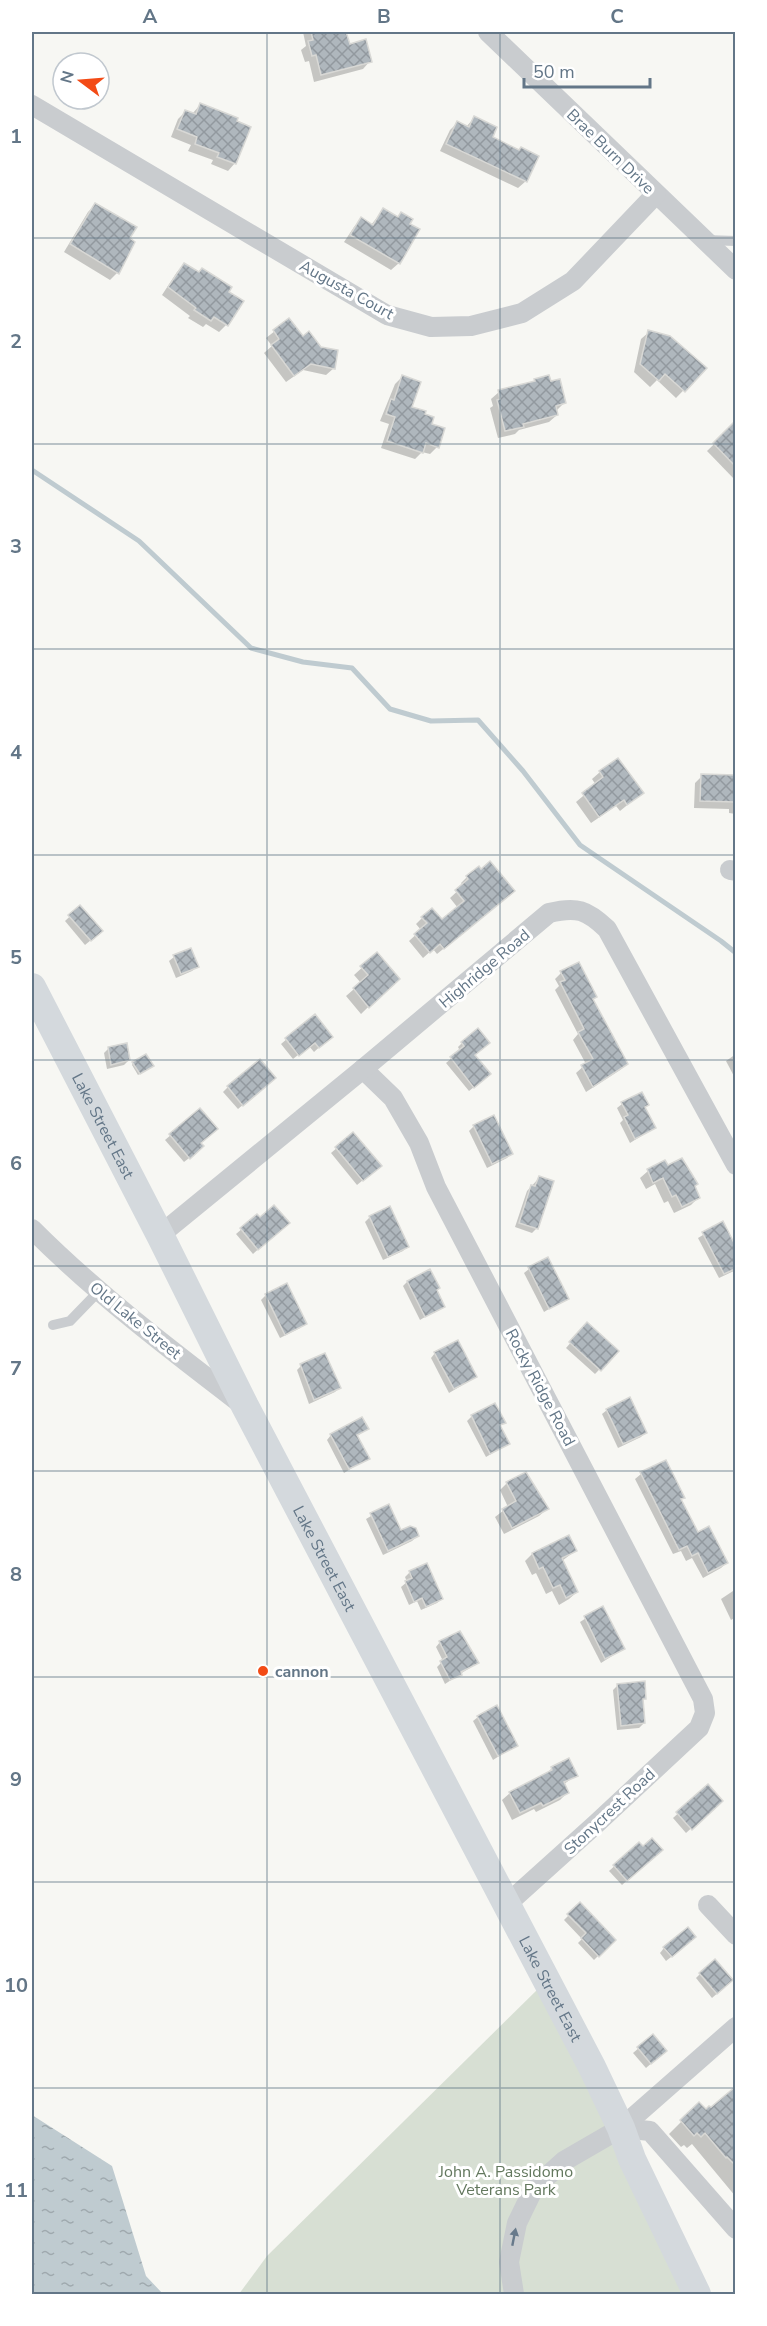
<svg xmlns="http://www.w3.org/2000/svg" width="767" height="2326" font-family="'Nunito Sans',sans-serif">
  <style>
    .green { fill: #d7dfd3 }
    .water { fill: url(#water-ripples) }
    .shadow { fill: #0003 }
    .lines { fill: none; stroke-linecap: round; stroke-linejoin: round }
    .stream { stroke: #bfcbd0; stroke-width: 5 }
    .building { fill: url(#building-cross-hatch); stroke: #d8d8d5; stroke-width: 1.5 }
    .service { stroke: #c9cccf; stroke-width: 10 }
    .minor { stroke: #c9cccf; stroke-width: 20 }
    .secondary { stroke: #d4d9dd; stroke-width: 28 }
    .oneway { fill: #687a8b }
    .grid { fill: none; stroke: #637687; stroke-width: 1.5; stroke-opacity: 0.55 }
    .poi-dot { fill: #f34b16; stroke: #fff; stroke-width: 2 }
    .labels { text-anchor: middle; stroke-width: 6; stroke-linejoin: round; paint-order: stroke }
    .street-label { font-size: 16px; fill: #637687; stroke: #fff }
    .poi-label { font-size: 16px; font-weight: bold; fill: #637687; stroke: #fff; text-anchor: start }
    .park-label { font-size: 16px; fill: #63785e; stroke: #fff }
    .neatline { fill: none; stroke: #637687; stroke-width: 2 }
    .grid-label { font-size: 20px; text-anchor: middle; font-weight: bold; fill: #637687 }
  </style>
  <defs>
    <pattern id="water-ripples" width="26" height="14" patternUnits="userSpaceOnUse" patternTransform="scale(1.5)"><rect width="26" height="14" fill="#bfcbd0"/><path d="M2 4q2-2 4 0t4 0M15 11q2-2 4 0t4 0" fill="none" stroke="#9fa9ae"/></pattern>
    <pattern id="building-cross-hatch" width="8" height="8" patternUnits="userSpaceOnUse" patternTransform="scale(1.5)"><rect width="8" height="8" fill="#afb7bd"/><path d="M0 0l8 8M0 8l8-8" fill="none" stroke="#92999f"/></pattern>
  </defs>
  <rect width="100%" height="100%" fill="#f7f7f3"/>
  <!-- green -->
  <path class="green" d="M540,1987L686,2294H239L267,2256Z"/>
  <!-- water -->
  <path class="water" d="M32,2115L112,2166L146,2276L163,2294H32Z"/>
  <!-- shadow -->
  <g class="shadow">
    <path d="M303,32H345L349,45L370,61L363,69L314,82L309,61L305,62L301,50L306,46Z"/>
    <path d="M200,105L235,163L228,171L211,164L213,160L188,151L191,145L171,137L178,119L185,112L192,114Z"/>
    <path d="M474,118L526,181L518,188L440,151L450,130L457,123L466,127Z"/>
    <path d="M95,205L117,273L110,280L64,252L88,212Z"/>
    <path d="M383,210L397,218L401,214L399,263L391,270L344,242L354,227L361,219L371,225Z"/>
    <path d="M184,264L227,292L226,325L219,332L206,324L203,327L188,318L190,316L162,295L177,272Z"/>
    <path d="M289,320L302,338L334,368L326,375L303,370L286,382L264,353L272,346L266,338Z"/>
    <path d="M649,332L705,368L676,398L657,380L650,387L634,372L641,339Z"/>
    <path d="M402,377L411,408L430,425L437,447L430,454L422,452L415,459L381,448L389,424L380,421L395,384Z"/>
    <path d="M535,380L564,403L557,410V415L549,422L519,430L515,434L498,438L490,408L493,406L491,399L499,392L531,384Z"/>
    <path d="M736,423V481L707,451Z"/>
    <path d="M600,772L642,793L620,811L616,806L591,823L576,802L596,785L592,779Z"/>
    <path d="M702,776L736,777V814L729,813V809L694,808L695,783Z"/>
    <path d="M467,877L507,897L437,954L433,949L423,958L409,941L421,930L416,924L422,918L442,922L458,908L450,898L463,886L461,883Z"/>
    <path d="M80,907L97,935L85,945L65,921Z"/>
    <path d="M190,950L197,967L192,971L176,978L169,961L174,957Z"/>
    <path d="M377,954L398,978L361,1014L346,996L361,983L354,975Z"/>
    <path d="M561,973L592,1000L627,1064L620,1070L586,1092L576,1073L586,1064L573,1040L578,1034L555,990L559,986L555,979Z"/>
    <path d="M314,1016L326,1041L314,1052L309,1046L293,1059L281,1044Z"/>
    <path d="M462,1043L484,1079L469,1091L446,1063L460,1051L458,1047Z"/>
    <path d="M108,1049L129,1060L124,1065L107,1069L104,1053Z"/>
    <path d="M736,1054V1080L726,1061Z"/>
    <path d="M133,1063L150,1067L138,1075L132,1065Z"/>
    <path d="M269,1083L238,1109L223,1092L228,1087Z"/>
    <path d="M622,1104L644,1108L654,1128L630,1143L620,1123L623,1120L617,1108Z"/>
    <path d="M200,1110L198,1151L184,1162L165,1140Z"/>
    <path d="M474,1126L511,1153L507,1158L487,1168L469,1131Z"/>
    <path d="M353,1134L375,1170L357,1185L331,1153Z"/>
    <path d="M667,1167L693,1187L699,1197L691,1205L674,1213L668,1201L664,1203L655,1184L646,1189L640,1178L648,1171Z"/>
    <path d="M539,1178L537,1228L532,1233L515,1227L527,1191Z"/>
    <path d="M257,1216L283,1227L253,1254L236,1234Z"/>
    <path d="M370,1217L407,1246L403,1251L383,1260L365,1222Z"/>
    <path d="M723,1223L736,1248V1270L719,1278L698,1238Z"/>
    <path d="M529,1269L567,1298L544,1312L524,1273Z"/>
    <path d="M407,1282L435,1291L443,1306L420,1320L403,1286Z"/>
    <path d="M286,1285L305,1323L300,1328L280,1338L261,1300L266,1295Z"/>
    <path d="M587,1324L617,1351L595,1374L566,1348Z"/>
    <path d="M435,1353L476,1377L449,1393L431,1358Z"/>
    <path d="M301,1366L340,1387L335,1392L309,1404L297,1370Z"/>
    <path d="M607,1410L645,1432L641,1437L618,1448L602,1414Z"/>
    <path d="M472,1416L504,1422L499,1427L508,1444L486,1457L467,1421Z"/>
    <path d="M367,1429L356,1437L368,1458L344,1473L327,1440L331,1435Z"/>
    <path d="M665,1462L683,1497L680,1500L698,1534L726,1563L721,1568L703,1578L692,1558L686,1561L681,1551L673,1554L635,1479L641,1474Z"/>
    <path d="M507,1483L547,1509L539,1516L504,1534L495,1517L508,1507L500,1490Z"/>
    <path d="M388,1506L401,1532L417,1536L412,1541L383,1555L366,1519Z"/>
    <path d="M568,1537L575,1551L562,1561L577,1592L569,1599L559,1605L552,1591L546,1594L536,1573L532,1575L525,1561L532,1554Z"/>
    <path d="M410,1572L442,1599L437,1603L421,1610L417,1601L409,1605L401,1587L407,1582L405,1577Z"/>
    <path d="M736,1589V1617L731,1620L721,1599Z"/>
    <path d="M602,1608L623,1649L601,1663L580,1622Z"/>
    <path d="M440,1642L477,1663L445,1684L437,1667L443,1661L436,1647Z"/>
    <path d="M618,1685L645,1698L642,1701L644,1723L639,1728L617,1730L613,1690Z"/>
    <path d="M478,1717L516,1745L493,1760L473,1721Z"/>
    <path d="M552,1768L576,1775L563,1785L567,1793L560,1800L536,1812L534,1809L512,1820L502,1800L510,1793L545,1775Z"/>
    <path d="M708,1786L721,1801L686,1833L673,1818Z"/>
    <path d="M639,1844L656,1854L622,1885L609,1871Z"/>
    <path d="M580,1904L614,1940L594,1960L578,1943L582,1939L564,1920Z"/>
    <path d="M690,1942L666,1961L660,1953L664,1948Z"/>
    <path d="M700,1974L727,1985L712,1998L696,1978Z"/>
    <path d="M653,2036L661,2055L646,2068L633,2053Z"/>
    <path d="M736,2089V2109L732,2112L736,2116V2197L692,2144L687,2148L684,2145L681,2147L669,2134L699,2104L706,2111L711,2109Z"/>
  </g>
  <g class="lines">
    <!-- stream -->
    <path class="stream" d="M32,470L139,541L251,648L303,662L352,668L390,709L431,721L478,720L523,771L580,845L721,941L736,953"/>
  </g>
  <!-- building -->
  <g class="building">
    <path d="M311,32H346L350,44L366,39L372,62L321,75L316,55L312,56L308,41L313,40Z"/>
    <path d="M200,103L238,118L237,121L251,127L236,164L217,157L219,153L195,144L197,137L177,129L185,110L196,114Z"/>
    <path d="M474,116L497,127L493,137L519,150L521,147L539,156L527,182L446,144L457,121L469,127Z"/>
    <path d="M95,203L137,227L130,238L135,242L119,274L70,244Z"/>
    <path d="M383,208L398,217L401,212L413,219L410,224L420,229L400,264L350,235L361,217L373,225Z"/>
    <path d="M184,263L199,272L202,268L232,287L229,292L244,301L228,326L214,317L211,321L194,310L196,308L168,287Z"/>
    <path d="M289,318L303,336L309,331L321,347L338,350L335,369L311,364L294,376L271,345L279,339L273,330Z"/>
    <path d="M648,330L670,336L707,368L685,392L665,374L659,381L640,364Z"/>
    <path d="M402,375L421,382L412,407L426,411L425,414L434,417L432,424L445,428L439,448L426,443L423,453L387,441L395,417L386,414L391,399L394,400Z"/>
    <path d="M549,375L551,381L560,379L566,403L556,406L558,415L523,424L524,427L505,431L497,400L500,399L498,390L535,381L534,379Z"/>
    <path d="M735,421V466L713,443Z"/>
    <path d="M618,758L644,793L627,805L624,800L599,817L582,793L603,777L599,771Z"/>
    <path d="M701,774L735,775V802L700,801Z"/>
    <path d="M490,861L515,891L444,949L440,944L430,953L414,934L427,923L421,917L432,908L442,919L464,901L455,890L468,879L466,876L479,866L481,869Z"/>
    <path d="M80,905L103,931L91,941L68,915Z"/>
    <path d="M191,948L199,967L181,974L173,955Z"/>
    <path d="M377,952L400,979L369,1008L353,988L368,975L360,966Z"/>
    <path d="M579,962L597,997L593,999L628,1064L593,1087L581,1065L593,1059L578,1032L584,1029L560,982L565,980L560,971Z"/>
    <path d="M315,1014L333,1037L319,1048L315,1043L299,1056L285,1038Z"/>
    <path d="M478,1028L490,1043L475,1055L491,1074L474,1088L450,1057L464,1046L461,1042Z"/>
    <path d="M127,1043L130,1060L111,1065L108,1047Z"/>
    <path d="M146,1054L154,1066L140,1074L132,1062Z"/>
    <path d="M260,1059L276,1078L243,1106L227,1086Z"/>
    <path d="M642,1092L649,1105L645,1107L656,1128L635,1139L624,1117L628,1115L621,1102Z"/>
    <path d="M200,1108L218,1129L201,1143L204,1146L190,1159L169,1134Z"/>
    <path d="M494,1115L513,1154L492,1164L473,1125Z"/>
    <path d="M353,1132L382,1166L363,1181L335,1147Z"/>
    <path d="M682,1158L698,1184L695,1186L700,1198L682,1207L676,1195L672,1197L663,1178L653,1183L647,1169L665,1160L668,1165Z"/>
    <path d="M539,1176L554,1181L538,1229L519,1223L531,1185L535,1186Z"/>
    <path d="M274,1205L290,1223L258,1250L240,1228L257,1214L260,1217Z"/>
    <path d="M390,1206L409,1247L388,1257L369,1216Z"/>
    <path d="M723,1221L735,1245V1269L724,1274L702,1232Z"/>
    <path d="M548,1257L569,1299L549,1309L528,1267Z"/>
    <path d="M430,1269L440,1288L437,1290L445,1307L425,1317L407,1281Z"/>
    <path d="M287,1283L307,1324L285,1335L265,1294Z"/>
    <path d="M587,1322L619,1351L601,1371L569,1342Z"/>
    <path d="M458,1340L477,1377L454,1389L434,1352Z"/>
    <path d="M325,1353L341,1388L314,1400L300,1364Z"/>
    <path d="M630,1397L647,1433L623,1444L606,1409Z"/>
    <path d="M495,1403L506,1423L500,1425L510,1444L490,1454L471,1415Z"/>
    <path d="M362,1417L369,1429L357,1435L370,1459L349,1469L330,1434Z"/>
    <path d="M666,1460L685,1498L681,1499L698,1532L709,1526L728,1563L708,1573L698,1553L692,1556L687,1546L679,1550L640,1472Z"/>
    <path d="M526,1472L549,1509L512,1528L502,1509L516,1501L506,1482Z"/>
    <path d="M389,1504L401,1530L410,1526L416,1528L419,1536L388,1551L370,1513Z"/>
    <path d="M569,1535L577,1551L562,1558L578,1592L566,1598L560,1585L553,1588L543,1567L539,1569L532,1553Z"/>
    <path d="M427,1563L443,1599L426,1607L422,1598L414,1602L405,1581L412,1578L409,1571Z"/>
    <path d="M603,1606L625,1649L605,1659L584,1616Z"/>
    <path d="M460,1631L479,1663L461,1672L462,1675L450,1680L440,1661L447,1657L439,1641Z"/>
    <path d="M645,1681L646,1699H643L645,1723L621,1726L617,1684Z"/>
    <path d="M497,1705L518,1746L498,1756L477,1716Z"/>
    <path d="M569,1758L578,1776L564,1782L569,1793L543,1806L541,1803L520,1813L509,1792L552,1770L551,1767Z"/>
    <path d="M708,1784L723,1801L692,1830L676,1812Z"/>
    <path d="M652,1838L663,1850L627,1881L613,1865L639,1842L643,1846Z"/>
    <path d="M580,1902L616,1940L599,1957L581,1938L586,1933L567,1914Z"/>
    <path d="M688,1927L696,1937L672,1957L663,1947Z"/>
    <path d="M715,1959L733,1980L717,1994L699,1973Z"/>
    <path d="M653,2034L667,2051L651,2064L637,2047Z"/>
    <path d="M735,2087V2165L727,2157L726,2158L705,2133L701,2137L697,2133L694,2136L680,2120L699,2102L706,2109L709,2106L711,2107Z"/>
  </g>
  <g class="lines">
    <!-- service -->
    <g class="service">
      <path d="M705,240L736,241"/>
      <path d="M53,1325L70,1321L99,1291"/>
    </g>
    <!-- minor -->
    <g class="minor">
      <path d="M488,32L736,270"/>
      <path d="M32,105L387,315L431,327L471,326L522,313L573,281L656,194"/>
      <path d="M730,870L736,871"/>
      <path d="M363,1069L393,1098L419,1143L436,1187L703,1699L705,1713L699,1728L597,1823L507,1904"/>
      <path d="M32,1229C96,1293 168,1348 240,1403"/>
      <path d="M160,1235L363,1069L549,913C577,906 587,910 607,929L736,1165"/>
      <path d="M708,1905L736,1935"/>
      <path d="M621,2128L650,2131L736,2229"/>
      <path d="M514,2294L509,2262L517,2223L534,2188L564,2161L621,2128L736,2027"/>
    </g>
    <!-- secondary -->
    <path class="secondary" id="s1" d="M32,987L160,1235L245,1406L592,2067L621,2128L632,2159L697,2294"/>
  </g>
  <!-- one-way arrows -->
  <defs><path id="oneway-solid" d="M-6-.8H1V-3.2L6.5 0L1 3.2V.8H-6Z" transform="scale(1.5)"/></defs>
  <use class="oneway" href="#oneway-solid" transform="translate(514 2237) rotate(-79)"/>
  <!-- grid -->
  <path class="grid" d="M267,32V2294M500,32V2294M32,238H736M32,444H736M32,649H736M32,855H736M32,1060H736M32,1266H736M32,1471H736M32,1677H736M32,1882H736M32,2088H736"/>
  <!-- markers -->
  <circle class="poi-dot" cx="263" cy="1671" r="6"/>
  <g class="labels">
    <!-- street labels -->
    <g class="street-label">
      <text transform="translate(611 151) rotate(44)" y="6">Brae Burn Drive</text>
      <text transform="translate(347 289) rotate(29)" y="6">Augusta Court</text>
      <text transform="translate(484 968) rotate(-40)" y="6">Highridge Road</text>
      <text dy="6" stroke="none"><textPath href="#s1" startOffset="156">Lake Street East</textPath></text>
      <text transform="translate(136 1320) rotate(39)" y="6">Old Lake Street</text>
      <text transform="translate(541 1387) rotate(62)" y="6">Rocky Ridge Road</text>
      <text dy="6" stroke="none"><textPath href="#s1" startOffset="642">Lake Street East</textPath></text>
      <text transform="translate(609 1811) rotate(-43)" y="6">Stonycrest Road</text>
      <text dy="6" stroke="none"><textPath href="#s1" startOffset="1128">Lake Street East</textPath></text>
    </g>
    <!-- poi labels -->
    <g class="poi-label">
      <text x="275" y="1677">cannon</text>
    </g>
    <!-- park labels -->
    <g class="park-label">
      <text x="506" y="2177">John A. Passidomo<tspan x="506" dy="18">Veterans Park</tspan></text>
    </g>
  </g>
  <!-- border -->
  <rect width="767" height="2326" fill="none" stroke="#ffffff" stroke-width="66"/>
  <!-- north arrow -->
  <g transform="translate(81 81) rotate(286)"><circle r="28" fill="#ffffff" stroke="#c1c8cf" stroke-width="1.5"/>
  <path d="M0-4.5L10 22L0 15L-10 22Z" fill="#f34b16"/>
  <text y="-9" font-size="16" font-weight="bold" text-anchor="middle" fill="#637687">N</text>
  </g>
  <!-- scale -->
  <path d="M524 78v9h126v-9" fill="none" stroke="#637687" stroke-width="3"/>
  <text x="533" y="78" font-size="18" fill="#637687" stroke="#ffffff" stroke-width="4.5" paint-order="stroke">50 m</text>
  <rect x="33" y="33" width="701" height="2260" class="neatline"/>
  <g class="grid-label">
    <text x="150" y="23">A</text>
    <text x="384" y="23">B</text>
    <text x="617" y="23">C</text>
    <text x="16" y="143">1</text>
    <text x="16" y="348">2</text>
    <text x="16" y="553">3</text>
    <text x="16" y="759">4</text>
    <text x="16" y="964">5</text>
    <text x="16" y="1170">6</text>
    <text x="16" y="1375">7</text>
    <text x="16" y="1581">8</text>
    <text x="16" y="1786">9</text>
    <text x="16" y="1992">10</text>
    <text x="16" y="2197">11</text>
  </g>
</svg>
